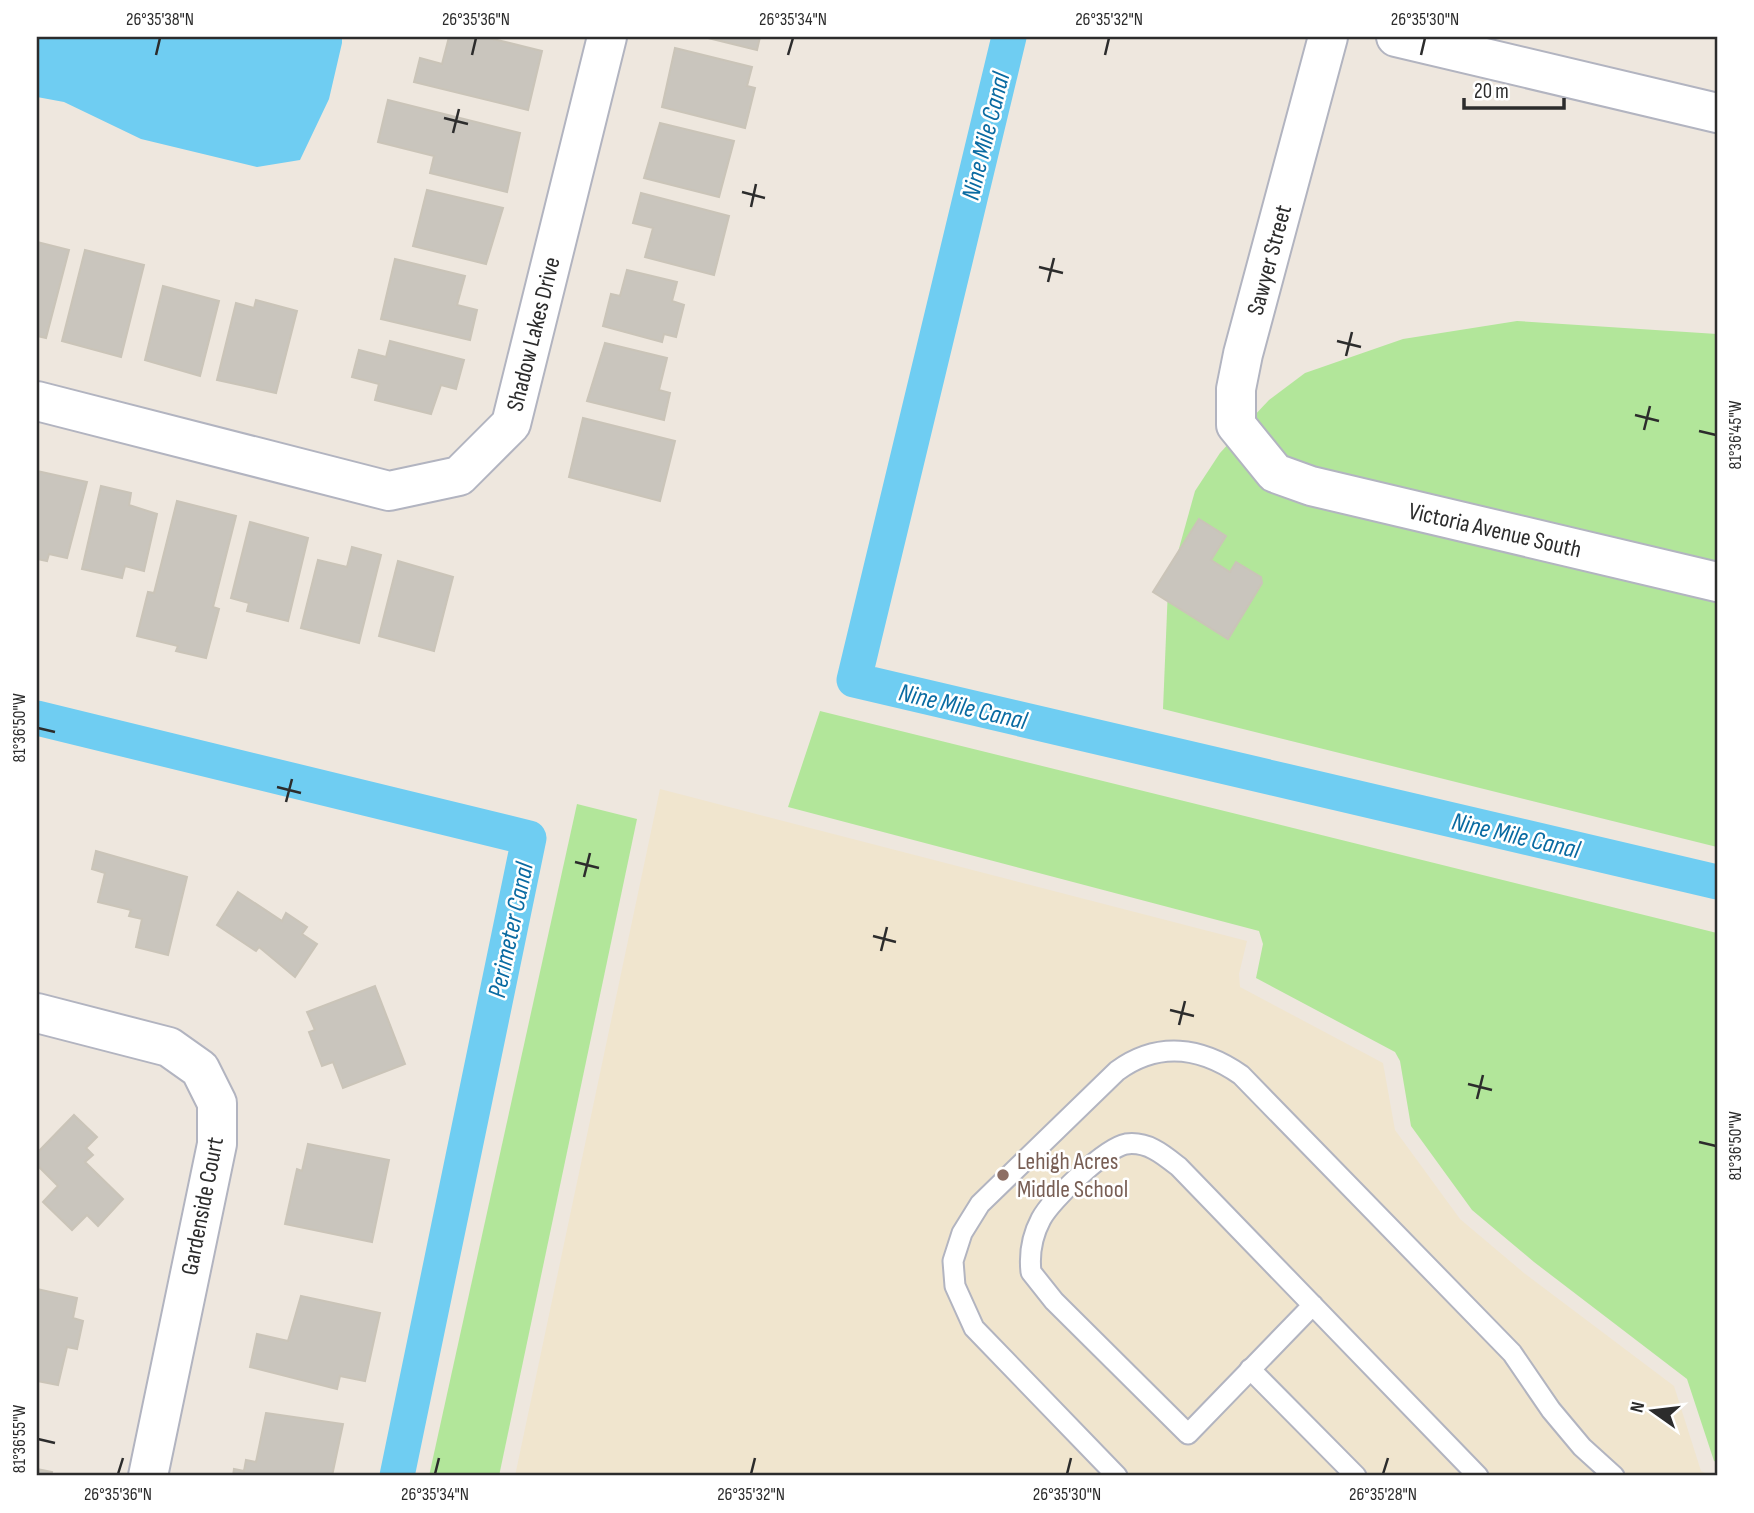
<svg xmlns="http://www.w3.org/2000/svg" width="1754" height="1513" font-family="'Sofia Sans Condensed',sans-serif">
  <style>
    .education { fill: #f0e5ce }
    .green { fill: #b2e69a }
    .water { fill: #6fcdf2 }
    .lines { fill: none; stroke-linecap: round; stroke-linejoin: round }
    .canal { stroke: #6fcdf2; stroke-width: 35 }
    .building { fill: #c9c5bd; stroke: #cac4b8; stroke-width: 2 }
    .service-casing { stroke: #b2b4c0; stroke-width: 23 }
    .minor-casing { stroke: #b2b4c0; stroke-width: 42 }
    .service { stroke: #fff; stroke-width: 19 }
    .minor { stroke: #fff; stroke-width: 38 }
    .ticks { fill: none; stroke: #2c2c2c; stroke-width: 2.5 }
    .education-dot { fill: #8d6e63; stroke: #fff; stroke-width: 2.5 }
    .labels { text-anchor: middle; stroke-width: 5; stroke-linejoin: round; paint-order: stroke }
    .street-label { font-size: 24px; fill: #2c2c2c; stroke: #fff }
    .education-label { font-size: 24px; fill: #785e54; stroke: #fff; text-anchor: start }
    .water-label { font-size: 26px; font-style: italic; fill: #0a6ba2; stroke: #fff }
    .neatline { fill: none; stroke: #2c2c2c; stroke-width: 2.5 }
    .ticks-label { font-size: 18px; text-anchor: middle; fill: #2c2c2c }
  </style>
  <rect width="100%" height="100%" fill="#eee7de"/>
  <!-- education -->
  <path class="education" d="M660,789L1247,941L1239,974L1240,987L1383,1063L1395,1130L1460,1219L1524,1273L1674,1386L1701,1471L1712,1476H515Z"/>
  <!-- green -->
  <g class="green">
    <path d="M1517,321L1717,334V847L1163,709L1168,588L1195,491L1220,453L1252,418L1269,400L1305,373L1403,339Z"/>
    <path d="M820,711L1717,933V1462L1714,1461L1687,1379L1534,1262L1472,1210L1411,1126L1400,1061L1395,1052L1256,978L1263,944L1259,931L788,807Z"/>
    <path d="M577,804L637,819L499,1476H429Z"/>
  </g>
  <!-- water -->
  <path class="water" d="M37,37H342V43L329,99L300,160L257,167L141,139L64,102L37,97Z"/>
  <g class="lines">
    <!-- canal -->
    <g class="canal">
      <path d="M1009,37L854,680L1717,882"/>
      <path d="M37,718L529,838L397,1476"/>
    </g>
  </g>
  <!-- building -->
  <g class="building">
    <path d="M449,37H485L542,51L528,110L414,82L420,58L442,64Z"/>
    <path d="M704,37H760L757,50Z"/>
    <path d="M675,48L752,67L747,86L755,88L745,128L662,107Z"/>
    <path d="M388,100L520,133L507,192L430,173L434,156L378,142Z"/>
    <path d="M660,123L734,141L719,197L644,178Z"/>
    <path d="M427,190L503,208L486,264L413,246Z"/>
    <path d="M641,193L729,216L714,275L645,257L653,228L633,223Z"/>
    <path d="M37,242L69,250L46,338L37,336Z"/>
    <path d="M85,250L144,265L121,357L62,341Z"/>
    <path d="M395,259L465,276L457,305L477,310L470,340L381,319Z"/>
    <path d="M627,270L677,282L672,301L684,305L676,337L664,334L662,342L603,326L611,294L620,296Z"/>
    <path d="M163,286L219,301L200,376L145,360Z"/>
    <path d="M256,300L297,311L276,393L217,380L236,303L254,308Z"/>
    <path d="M390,341L464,360L456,389L441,385L431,414L375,400L379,384L352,377L359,350L386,357Z"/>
    <path d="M605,343L667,358L659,390L670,393L664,420L587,401Z"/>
    <path d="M583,418L675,441L660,501L569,477Z"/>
    <path d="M37,471L87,482L67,558L49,554L47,561L37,559Z"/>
    <path d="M101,486L131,493L129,505L157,514L144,571L125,566L122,578L82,569Z"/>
    <path d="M177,501L236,516L213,607L219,609L206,658L176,651L178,646L137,636L148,592L154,593Z"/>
    <path d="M1199,519L1226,536L1211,560L1230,572L1236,562L1261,577L1262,583L1228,639L1153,592Z"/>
    <path d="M250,522L308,538L288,621L247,611L249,603L231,598Z"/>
    <path d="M352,547L381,555L359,643L301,628L318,560L347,567Z"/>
    <path d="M398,561L453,577L434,651L379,636Z"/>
    <path d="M96,851L187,877L168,955L136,947L142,919L129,916L131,910L98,902L105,873L92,869Z"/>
    <path d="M238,892L282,921L286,913L307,927L302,934L317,944L295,977L259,947L256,951L217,925Z"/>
    <path d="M375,986L405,1064L343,1088L333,1062L322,1066L309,1032L315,1030L307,1012Z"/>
    <path d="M74,1115L97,1137L86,1148L93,1155L85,1162L123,1199L98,1226L87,1215L72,1230L43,1202L58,1186L37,1165V1153Z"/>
    <path d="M308,1144L389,1160L372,1242L285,1224L297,1169L302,1171Z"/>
    <path d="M37,1289L77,1298L73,1318L83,1321L77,1349L67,1347L58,1385L37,1381Z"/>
    <path d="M301,1296L380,1313L365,1381L340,1376L337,1389L250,1367L257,1334L288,1341Z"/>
    <path d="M266,1413L343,1424L332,1476H233L234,1469L244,1471L246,1460L256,1462Z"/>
    <path d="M37,1469L52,1472L51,1476H37Z"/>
  </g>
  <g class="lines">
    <!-- service casing -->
    <g class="service-casing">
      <g id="service">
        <path d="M1313,1305L1188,1434L1054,1301L1031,1272C1029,1254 1032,1236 1041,1219C1051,1200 1105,1148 1126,1144C1148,1141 1164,1155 1179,1167L1478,1476"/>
        <path d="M1250,1369L1356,1476"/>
        <path d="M1117,1476L974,1328L955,1286L953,1261L962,1233L980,1204L1117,1071C1158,1041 1201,1047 1241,1075L1512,1353L1551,1410L1582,1447L1614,1476"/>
      </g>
    </g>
    <!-- minor casing -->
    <g class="minor-casing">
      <g id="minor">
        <path d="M1328,37L1243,354L1236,389V425L1275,473L1311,486L1717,582"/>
        <path d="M1396,37L1717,113"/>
        <path d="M37,401L389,491L459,476L511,424L607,37"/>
        <path d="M37,1013L169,1047L200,1069L217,1103V1144L148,1476"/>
      </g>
    </g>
    <!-- service -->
    <use href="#service" class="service"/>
    <!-- minor -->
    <use href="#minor" class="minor"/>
  </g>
  <!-- ticks -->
  <path class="ticks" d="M156,55L160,38M472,55L476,38M788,55L793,38M1105,55L1109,38M1421,55L1425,38M444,118L468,124M453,133L459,109M742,192L765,198M751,207L756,184M1039,267L1063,273M1048,282L1054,258M1337,341L1361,347M1346,356L1352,332M1635,415L1659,421M1644,430L1650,406M1699,431L1716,435M38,728L55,732M277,787L301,793M286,802L292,779M575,862L599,868M584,877L590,853M873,936L896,942M881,951L887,927M1170,1010L1194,1016M1179,1025L1185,1001M1468,1084L1492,1090M1477,1099L1483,1075M1699,1142L1716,1146M38,1439L55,1443M118,1474L123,1458M435,1474L439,1458M751,1474L755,1458M1067,1474L1071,1458M1383,1474L1388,1458"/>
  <!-- markers -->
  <circle class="education-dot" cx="1003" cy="1175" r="7"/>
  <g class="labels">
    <!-- street labels -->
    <g class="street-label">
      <text transform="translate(1269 260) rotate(-75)" y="8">Sawyer Street</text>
      <text transform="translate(533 334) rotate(-76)" y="8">Shadow Lakes Drive</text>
      <text transform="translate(1495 530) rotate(13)" y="8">Victoria Avenue South</text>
      <text transform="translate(202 1206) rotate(-79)" y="8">Gardenside Court</text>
    </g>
    <!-- education labels -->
    <g class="education-label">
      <text x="1017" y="1169">Lehigh Acres<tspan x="1017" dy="28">Middle School</tspan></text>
    </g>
    <!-- water labels -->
    <g class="water-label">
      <text transform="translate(985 136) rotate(-76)" y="9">Nine Mile Canal</text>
      <text transform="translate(963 706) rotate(13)" y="9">Nine Mile Canal</text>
      <text transform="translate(1516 835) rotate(13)" y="9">Nine Mile Canal</text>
      <text transform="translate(510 930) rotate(-78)" y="9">Perimeter Canal</text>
    </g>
  </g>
  <!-- border -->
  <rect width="1754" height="1513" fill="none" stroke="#ffffff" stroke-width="77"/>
  <!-- north arrow -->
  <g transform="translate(1653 1411) rotate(284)" stroke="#ffffff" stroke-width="5" paint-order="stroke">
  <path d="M0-5L12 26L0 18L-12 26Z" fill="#2c2c2c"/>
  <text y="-10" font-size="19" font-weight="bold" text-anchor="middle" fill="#2c2c2c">N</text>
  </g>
  <!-- scale -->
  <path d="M1464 98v10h100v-10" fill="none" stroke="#2c2c2c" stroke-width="3.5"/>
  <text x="1474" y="98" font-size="21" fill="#2c2c2c" stroke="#ffffff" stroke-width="5" paint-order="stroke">20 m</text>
  <rect x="38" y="38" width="1678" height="1436" class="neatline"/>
  <g class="ticks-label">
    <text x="160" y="25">26°35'38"N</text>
    <text x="476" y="25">26°35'36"N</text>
    <text x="793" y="25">26°35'34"N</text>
    <text x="1109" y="25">26°35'32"N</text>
    <text x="1425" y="25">26°35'30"N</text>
    <text transform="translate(1735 435) rotate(-90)" y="6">81°36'45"W</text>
    <text transform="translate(19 728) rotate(-90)" y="6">81°36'50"W</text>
    <text transform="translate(1735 1146) rotate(-90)" y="6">81°36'50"W</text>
    <text transform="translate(19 1439) rotate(-90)" y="6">81°36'55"W</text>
    <text x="118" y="1500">26°35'36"N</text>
    <text x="435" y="1500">26°35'34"N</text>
    <text x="751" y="1500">26°35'32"N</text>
    <text x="1067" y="1500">26°35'30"N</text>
    <text x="1383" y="1500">26°35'28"N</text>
  </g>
</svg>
